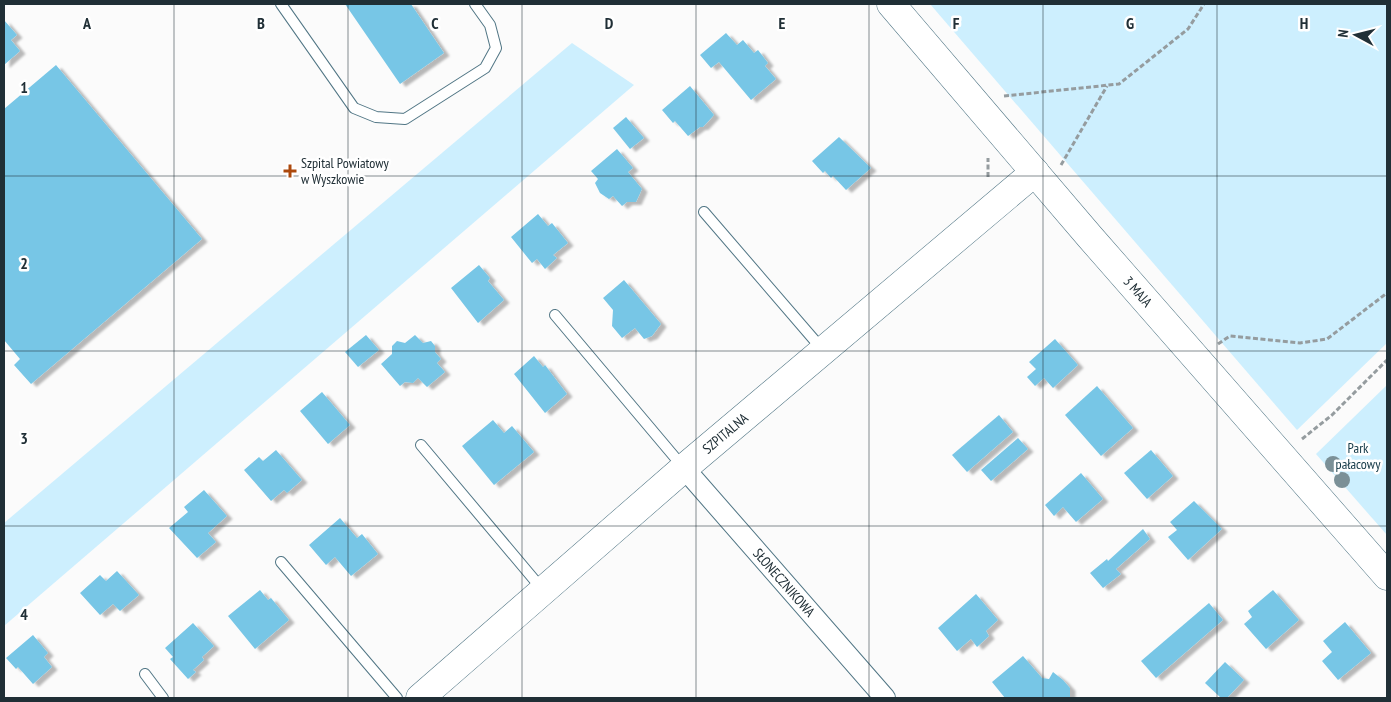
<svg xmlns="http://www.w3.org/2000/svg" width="1391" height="702" font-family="'PT Sans Narrow',sans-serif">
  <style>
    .green { fill: #cdeffe }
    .building { fill: #77c6e6; filter: url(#shadow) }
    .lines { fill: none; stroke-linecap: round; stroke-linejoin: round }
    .lane-casing { stroke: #517685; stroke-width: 12 }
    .street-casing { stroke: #517685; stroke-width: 22 }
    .secondary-casing { stroke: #517685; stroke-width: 29 }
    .path { stroke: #959c9f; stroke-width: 3; stroke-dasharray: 5 2.5; stroke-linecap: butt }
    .lane { stroke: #fff; stroke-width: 10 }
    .street { stroke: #fff; stroke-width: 20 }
    .secondary { stroke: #fff; stroke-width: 28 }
    .tree { fill: #7b9097 }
    .grid { fill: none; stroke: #202f36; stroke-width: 1; stroke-opacity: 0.55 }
    .poi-dot { fill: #ac490d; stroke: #fff; stroke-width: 2 }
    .labels { text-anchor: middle; stroke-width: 5; stroke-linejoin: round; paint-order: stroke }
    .poi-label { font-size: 14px; fill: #202f36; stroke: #fff; text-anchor: start }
    .street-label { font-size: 14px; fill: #202f36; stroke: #fff }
    .park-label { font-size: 14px; fill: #133846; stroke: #fff }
    .grid-label { font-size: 16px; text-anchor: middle; font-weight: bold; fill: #202f36; stroke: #fff; stroke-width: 5; stroke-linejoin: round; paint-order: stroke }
  </style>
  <defs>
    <filter id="shadow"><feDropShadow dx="5.5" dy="3" stdDeviation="1" flood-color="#0004"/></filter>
  </defs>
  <rect width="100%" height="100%" fill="#fbfbfb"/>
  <!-- green -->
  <g class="green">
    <path d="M930,4H1387V343L1297,430Z"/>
    <path d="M572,43L634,85L4,626V523Z"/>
    <path d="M1387,385V535L1316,454Z"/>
  </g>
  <!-- building -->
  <g class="building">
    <path d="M345,4H411L444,53L400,84Z"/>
    <path d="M4,20L17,35L11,40L20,51L4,65Z"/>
    <path d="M726,33L737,45L743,40L754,53L758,50L768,63L765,66L776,79L751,100L719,62L711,68L700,55Z"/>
    <path d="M56,65L202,239L31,384L14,365L20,359L4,340V109Z"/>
    <path d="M690,86L714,115L703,127H700L688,136L675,121L673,123L662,110Z"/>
    <path d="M626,117L644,138L630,149L613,128Z"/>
    <path d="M839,137L871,168L846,190L833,176L831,178L825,171L823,173L812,161Z"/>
    <path d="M617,149L633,168L628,172L642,189L636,202H627L622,206L613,196L609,199L600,193L595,183L598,179L591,171Z"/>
    <path d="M538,214L548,226L552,223L568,243L553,255L557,258L545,269L537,259L532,263L511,237Z"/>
    <path d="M479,265L490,278L488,281L504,300L478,323L451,288Z"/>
    <path d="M624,280L661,324L652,336L644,339L635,328L622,338L612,326L613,310L603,298Z"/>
    <path d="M366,335L379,350L358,367L345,352Z"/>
    <path d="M415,335L423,343L431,341L435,346V352L441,359L437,363L445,372L427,387L418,378L413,383L405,382L400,386L381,364L392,354V346L397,341L405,343Z"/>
    <path d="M1055,339L1078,365L1053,388L1044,378L1035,386L1027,377L1036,369L1029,362Z"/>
    <path d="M534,356L543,367L545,365L567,394L545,413L514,374Z"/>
    <path d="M1097,386L1133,428L1101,456L1065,415Z"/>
    <path d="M322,392L350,425L328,444L300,411Z"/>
    <path d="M999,415L1013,432L967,472L952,455Z"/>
    <path d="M493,420L504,433L512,426L534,452L494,485L462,446Z"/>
    <path d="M1018,438L1028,449L991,481L981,470Z"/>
    <path d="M276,450L302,480L287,493L284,490L271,501L244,470L259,457L263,461Z"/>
    <path d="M1151,450L1173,476L1147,499L1124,473Z"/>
    <path d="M1081,473L1103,499L1076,522L1063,507L1054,516L1045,505Z"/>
    <path d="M204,490L227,516L208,533L216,542L197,558L169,528L188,512L184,507Z"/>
    <path d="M1194,501L1222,529L1188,560L1168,537L1177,530L1170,522Z"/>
    <path d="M340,518L357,538L362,534L378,554L351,576L335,557L326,565L309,545Z"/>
    <path d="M1143,529L1150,539L1116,569L1121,574L1103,588L1090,573L1107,559L1108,561Z"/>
    <path d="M117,571L139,595L120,611L113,604L100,615L80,593L100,575L106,581Z"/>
    <path d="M260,590L268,600L271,598L289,620L255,649L228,616Z"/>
    <path d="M1273,590L1299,620L1266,649L1244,624L1252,617L1248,611Z"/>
    <path d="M976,594L998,620L986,631L989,636L977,647L971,639L957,651L938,628Z"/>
    <path d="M1209,603L1223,620L1156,678L1141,661Z"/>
    <path d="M1345,622L1371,653L1338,680L1322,661L1332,652L1323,641Z"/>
    <path d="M193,623L214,646L202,657L204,660L193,670L196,672L188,679L170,659L173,657L165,648Z"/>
    <path d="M33,635L48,653L44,657L52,667L33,684L18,667L16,669L6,658Z"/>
    <path d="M1023,656L1042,678L1049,679L1053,672L1063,680L1070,688V698H1005L992,682Z"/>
    <path d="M1225,662L1244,680L1227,698H1221L1205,683Z"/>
  </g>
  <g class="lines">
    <!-- lane casing -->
    <g class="lane-casing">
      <g id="lane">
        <path d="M281,4L354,108L376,117L405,119L485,68L496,48L490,25L475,4"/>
        <path d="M704,212L822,349"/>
        <path d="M555,315L683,467"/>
        <path d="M421,445L542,589"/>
        <path d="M281,562L397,698"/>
        <path d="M145,674L163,698"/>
      </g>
    </g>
    <!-- street casing -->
    <g class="street-casing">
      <g id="street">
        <path id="s1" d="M684,468L885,698"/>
      </g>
    </g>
    <!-- secondary casing -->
    <g class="secondary-casing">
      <g id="secondary">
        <path id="s2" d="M891,4L1090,237L1387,576"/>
        <path id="s3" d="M420,698L684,468L1035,172"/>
      </g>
    </g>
    <!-- path -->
    <g class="path">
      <path d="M1004,96L1119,84L1188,29L1204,4"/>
      <path d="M1061,165L1107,86"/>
      <path d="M988,177V158"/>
      <path d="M1218,344L1230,336L1300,343L1327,339L1387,293"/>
      <path d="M1302,439L1332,415L1387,360"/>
    </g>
    <!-- lane -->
    <use href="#lane" class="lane"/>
    <!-- street -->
    <use href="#street" class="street"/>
    <!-- secondary -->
    <use href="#secondary" class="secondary"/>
  </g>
  <!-- trees -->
  <g class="tree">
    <circle cx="1333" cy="464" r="8"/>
    <circle cx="1342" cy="480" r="8"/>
  </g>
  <!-- grid -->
  <path class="grid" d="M174,4V698M348,4V698M522,4V698M696,4V698M869,4V698M1043,4V698M1217,4V698M4,176H1387M4,351H1387M4,526H1387"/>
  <!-- markers -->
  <path class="poi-dot" d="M287.5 163.5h5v5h5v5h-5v5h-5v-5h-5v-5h5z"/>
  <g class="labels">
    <!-- poi labels -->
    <g class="poi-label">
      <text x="301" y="168">Szpital Powiatowy<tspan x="301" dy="16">w Wyszkowie</tspan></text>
    </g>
    <!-- street labels -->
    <g class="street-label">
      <text dy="5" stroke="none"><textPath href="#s2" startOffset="379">3 MAJA</textPath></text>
      <text dy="5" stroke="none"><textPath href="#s3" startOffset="404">SZPITALNA</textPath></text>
      <text dy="5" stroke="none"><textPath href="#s1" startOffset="152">SŁONECZNIKOWA</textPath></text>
    </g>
    <!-- park labels -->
    <g class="park-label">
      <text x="1358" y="453">Park<tspan x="1358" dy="16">pałacowy</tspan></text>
    </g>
  </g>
  <g class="grid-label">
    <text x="87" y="29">A</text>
    <text x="261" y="29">B</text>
    <text x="435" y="29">C</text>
    <text x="609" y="29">D</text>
    <text x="782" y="29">E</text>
    <text x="956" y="29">F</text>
    <text x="1130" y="29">G</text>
    <text x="1304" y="29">H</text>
    <text x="24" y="93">1</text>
    <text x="24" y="269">2</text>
    <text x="24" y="444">3</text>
    <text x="24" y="620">4</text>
  </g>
  <!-- border -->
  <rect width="1391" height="702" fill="none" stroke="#202f36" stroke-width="10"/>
  <!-- north arrow -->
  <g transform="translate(1356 35) rotate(277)" stroke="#ffffff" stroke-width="4" paint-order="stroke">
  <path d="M0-4L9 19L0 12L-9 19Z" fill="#202f36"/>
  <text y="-8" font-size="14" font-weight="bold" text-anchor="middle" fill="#202f36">N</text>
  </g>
</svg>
